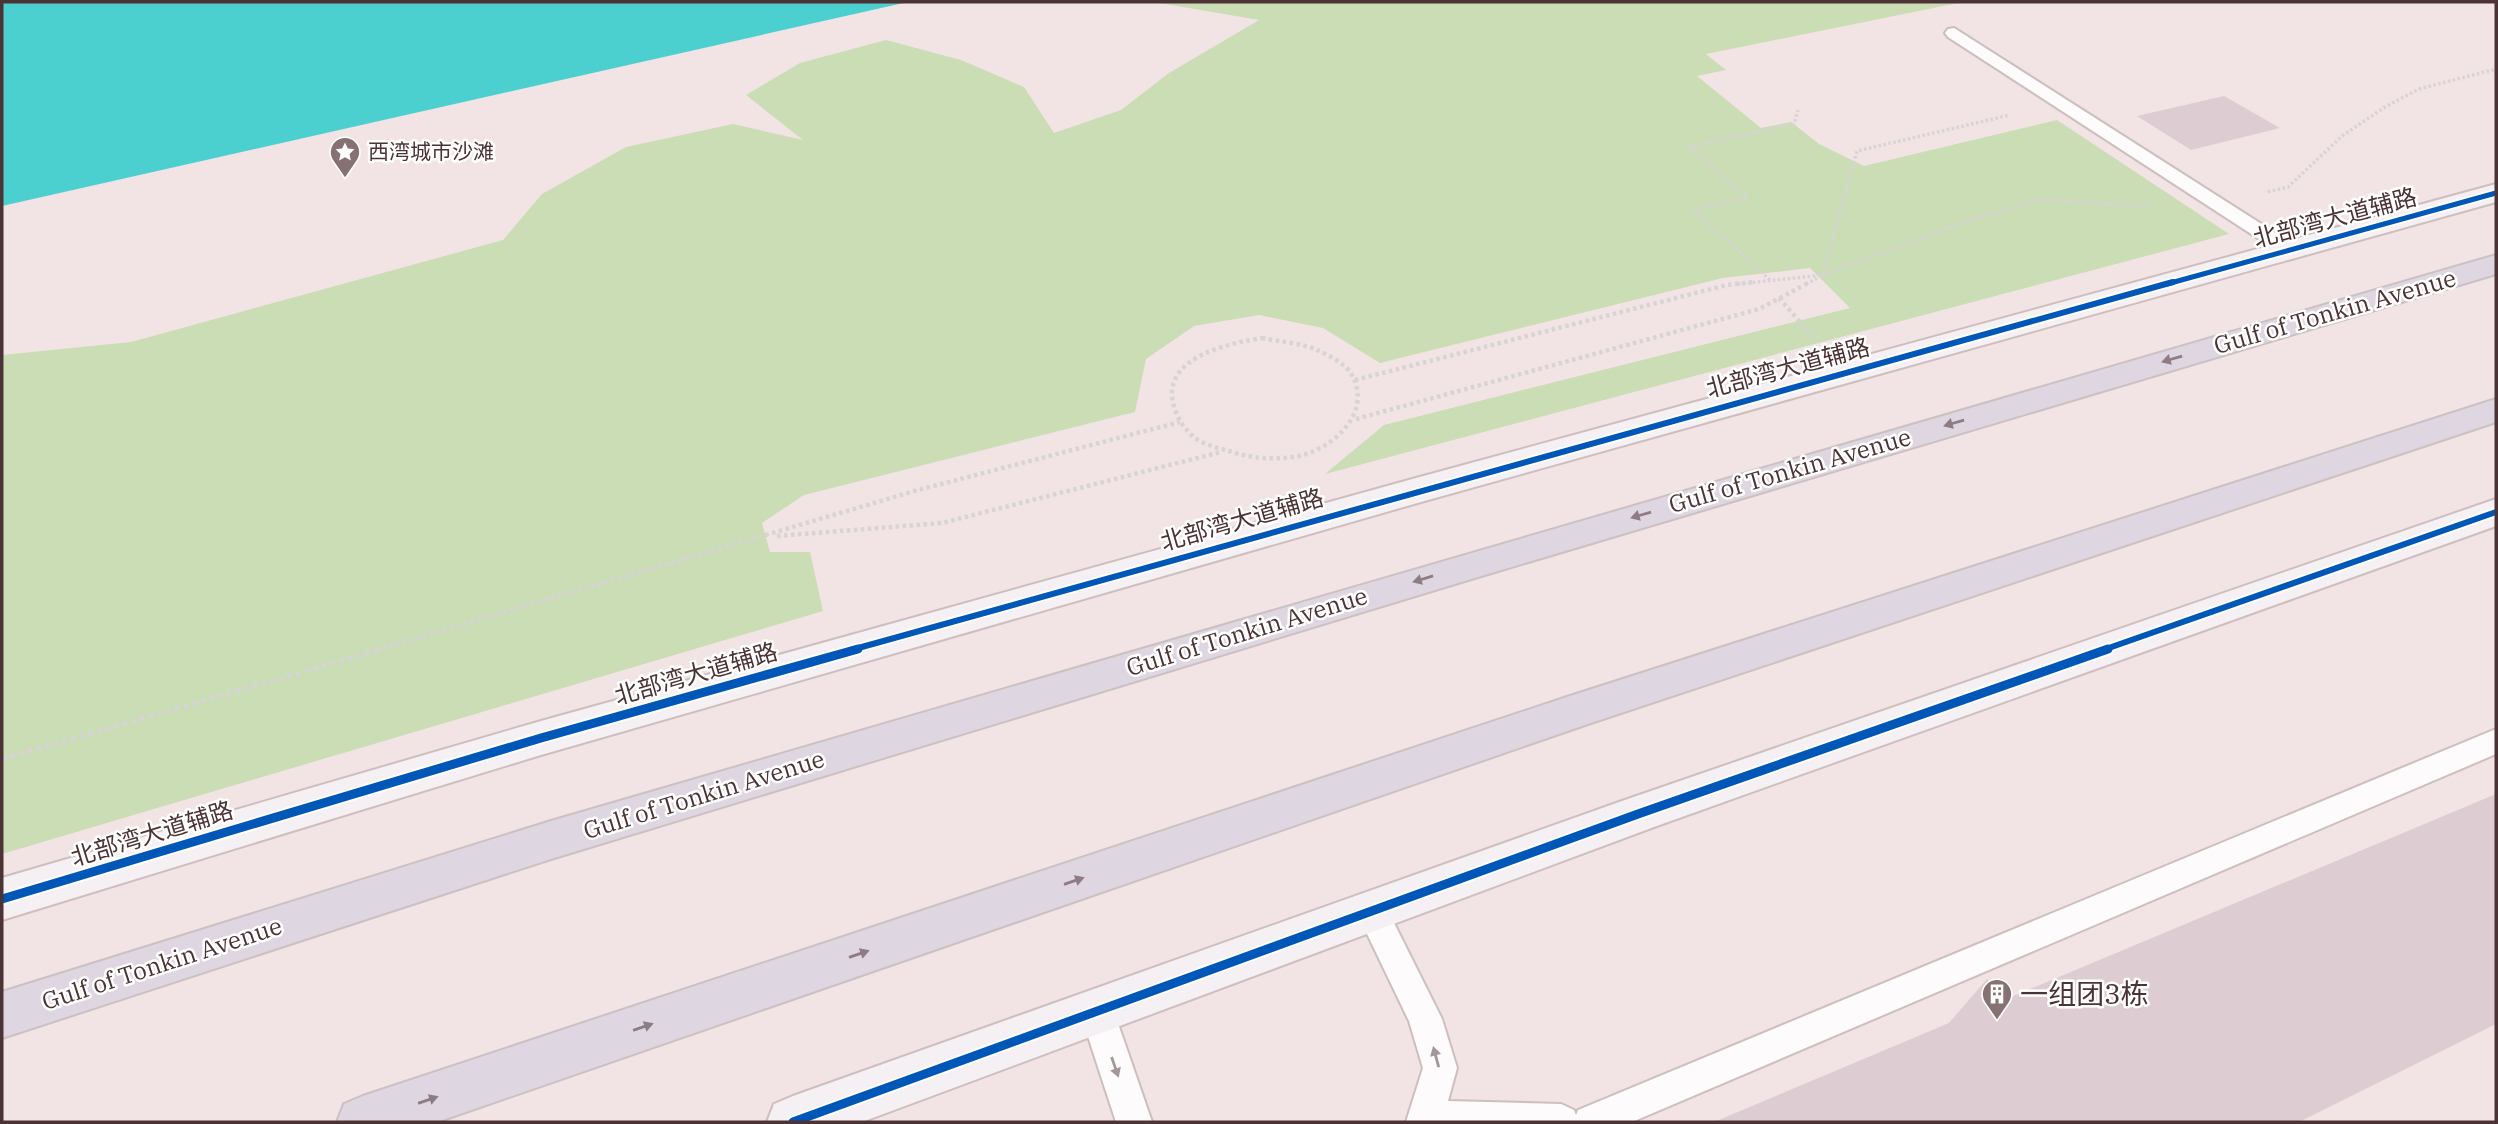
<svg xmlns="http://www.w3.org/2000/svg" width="2498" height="1124" font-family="'IBM Plex Serif','Noto Sans SC',serif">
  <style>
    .green { fill: #caddb4 }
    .water { fill: #4cd0cf }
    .building { fill: #ddccd1 }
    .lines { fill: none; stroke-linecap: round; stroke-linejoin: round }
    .lane-casing { stroke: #cebebe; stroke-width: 4 }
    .secondary-casing { stroke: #cebebe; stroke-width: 4 }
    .highway-casing { stroke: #ccc1c2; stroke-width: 4 }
    .path-far2 { stroke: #d8d3d4; stroke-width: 3.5; stroke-dasharray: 2.5 2.5; stroke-linecap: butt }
    .path-far1 { stroke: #d8d3d4; stroke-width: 4.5; stroke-dasharray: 3.5 3.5; stroke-linecap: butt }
    .path { stroke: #d8d3d4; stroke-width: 5; stroke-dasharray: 4.5 4.5; stroke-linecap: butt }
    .lane { fill: #fdfbfb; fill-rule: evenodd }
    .secondary { fill: #f4f0f3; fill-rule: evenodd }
    .highway { fill: #ded6e0; fill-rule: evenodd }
    .cycleway-far2-casing { stroke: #fff; stroke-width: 9 }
    .cycleway-far1-casing { stroke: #fff; stroke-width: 10 }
    .cycleway-casing { stroke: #fff; stroke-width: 13 }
    .cycleway-far2 { stroke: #0057b8; stroke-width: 5 }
    .cycleway-far1 { stroke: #0057b8; stroke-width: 6 }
    .cycleway { stroke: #0057b8; stroke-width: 9 }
    .oneway { fill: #8e7c82 }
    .oneway2 { fill: #a49798 }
    .labels { text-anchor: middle; stroke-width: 5; stroke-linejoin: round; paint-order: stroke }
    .far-poi-label { font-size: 21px; fill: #4c3335; stroke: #fff; text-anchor: start }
    .street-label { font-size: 24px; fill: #4c3335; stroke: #fff }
    .near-poi-label { font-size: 28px; fill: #4c3335; stroke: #fff; text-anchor: start }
  </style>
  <rect width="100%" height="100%" fill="#f2e4e5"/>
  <!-- green -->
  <path class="green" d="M1154,2H1963L1706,54L1726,70L1697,76L1761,128L1791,122L1819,144L1864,166L2057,120L2229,234L1325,474L1384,425L1850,308L1810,268L1723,278L1380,363L1323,328L1259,315L1194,326L1146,359L1135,412L804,495L762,523L770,552H810L823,611L2,854V355L131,342L503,240L542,194L626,147L733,124L803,140L746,95L800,63L886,40L961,60L1024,87L1054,133L1121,110L1169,73L1259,20Z"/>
  <!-- water -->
  <path class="water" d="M2,2H908L2,206Z"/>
  <!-- building -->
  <g class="building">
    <path d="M2224,96L2280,128L2191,150L2137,116Z"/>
    <path d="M2496,794V1024L2299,1122H1714L1949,1023L1987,979L2011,997Z"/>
  </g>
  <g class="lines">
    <!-- lane casing -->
    <g class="lane-casing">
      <g id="lane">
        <path d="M1954,28L2296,246L2299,250L2296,254H2282L1948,37L1945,33L1948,29Z"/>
        <path d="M2496,729V754L1632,1122H1406L1423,1068L1409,1021L1356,911L1361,901L1372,897L1383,901L1442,1019L1457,1068L1448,1101L1561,1104L1574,1110L1576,1115L1578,1110Z"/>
        <path d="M1097,996L1109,1001L1114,1012L1152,1122H1116L1080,1012L1085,1001Z"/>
      </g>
    </g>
    <!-- secondary casing -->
    <g class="secondary-casing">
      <g id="secondary">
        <path d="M2496,184V202L1421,502L541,755L2,920V878L541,721L1416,478Z"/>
        <path d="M2496,499V526L1654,827L862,1122H767L774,1104L793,1096L1622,801Z"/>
      </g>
    </g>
    <!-- highway casing -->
    <g class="highway-casing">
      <g id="highway">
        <path d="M2496,255V274L1478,577L551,859L2,1038V992L551,821Z"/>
        <path d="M2496,399V422L1585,725L437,1122H337L344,1104L363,1096L1570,696Z"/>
      </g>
    </g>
    <!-- path-far2 -->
    <g class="path-far2">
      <path d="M2268,192L2288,187L2342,136L2385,107L2419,89L2496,69"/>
      <path d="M1770,280L1694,210L1747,198L1689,147L1794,124L1798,110"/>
      <path d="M1738,284L1823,275L1969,220L2040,200L2149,206"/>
      <path d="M1806,284L1823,275L1857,151L2010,115"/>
    </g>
    <!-- path-far1 -->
    <g class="path-far1">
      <path d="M1779,298L1813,337"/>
      <path d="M1262,338C1280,342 1303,343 1319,351C1328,355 1345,364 1350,372C1376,412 1331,452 1293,457C1271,460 1250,458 1229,451C1218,448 1205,445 1195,438C1183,428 1176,416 1173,402C1163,357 1230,343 1262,338Z"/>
      <path d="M1355,380L1727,285L1754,282"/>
      <path d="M1356,419L1759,309L1810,282"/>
      <path d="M777,536L942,523L1221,452"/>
      <path d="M376,650L918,490L1180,422"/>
    </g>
    <!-- path -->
    <path class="path" d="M2,759L382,649"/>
    <!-- lane -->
    <use href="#lane" class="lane"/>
    <!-- secondary -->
    <use href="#secondary" class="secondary"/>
    <!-- highway -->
    <use href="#highway" class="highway"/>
    <!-- cycleway-far2 casing -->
    <g class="cycleway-far2-casing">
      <path id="cycleway-far2" d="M2167,284L2496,193"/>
    </g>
    <!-- cycleway-far1 casing -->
    <g class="cycleway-far1-casing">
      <g id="cycleway-far1">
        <path d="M851,650L2173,282"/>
        <path d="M2103,650L2496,512"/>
      </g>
    </g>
    <!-- cycleway casing -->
    <g class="cycleway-casing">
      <g id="cycleway">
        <path d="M2,899L541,738L858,649"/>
        <path d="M793,1122L1638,814L2108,649"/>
      </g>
    </g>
    <!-- cycleway-far2 -->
    <use href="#cycleway-far2" class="cycleway-far2"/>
    <!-- cycleway-far1 -->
    <use href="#cycleway-far1" class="cycleway-far1"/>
    <!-- cycleway -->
    <use href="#cycleway" class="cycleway"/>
  </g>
  <!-- one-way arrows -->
  <defs><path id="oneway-solid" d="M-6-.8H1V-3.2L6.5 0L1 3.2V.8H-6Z" transform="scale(1.75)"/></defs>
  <g class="oneway">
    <use href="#oneway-solid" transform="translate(2172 359) rotate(164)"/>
    <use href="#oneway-solid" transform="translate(1954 423) rotate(164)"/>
    <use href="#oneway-solid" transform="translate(1641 515) rotate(164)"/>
    <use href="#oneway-solid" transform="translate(1423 579) rotate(163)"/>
    <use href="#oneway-solid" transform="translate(1074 881) rotate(-19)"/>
    <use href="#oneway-solid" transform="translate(859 954) rotate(-19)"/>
    <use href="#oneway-solid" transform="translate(643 1027) rotate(-19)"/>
    <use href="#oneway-solid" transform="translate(428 1100) rotate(-19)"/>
  </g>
  <g class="oneway2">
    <use href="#oneway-solid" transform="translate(1436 1057) rotate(-105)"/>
    <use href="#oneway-solid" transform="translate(1115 1067) rotate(71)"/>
  </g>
  <!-- icons -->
  <defs>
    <g id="sight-pin" transform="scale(1.575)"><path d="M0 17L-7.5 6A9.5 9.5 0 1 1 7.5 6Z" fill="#867173" stroke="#fff"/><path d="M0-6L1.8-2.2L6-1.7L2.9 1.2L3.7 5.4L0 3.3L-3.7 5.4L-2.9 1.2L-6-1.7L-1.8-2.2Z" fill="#fff"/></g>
    <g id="building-pin" transform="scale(1.575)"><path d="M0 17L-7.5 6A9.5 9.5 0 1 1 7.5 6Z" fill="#867173" stroke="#fff"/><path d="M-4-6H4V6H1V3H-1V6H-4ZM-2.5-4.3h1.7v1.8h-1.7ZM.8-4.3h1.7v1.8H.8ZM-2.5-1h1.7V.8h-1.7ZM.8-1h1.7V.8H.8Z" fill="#fff"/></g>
  </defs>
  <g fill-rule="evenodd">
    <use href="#sight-pin" x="345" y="152"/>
    <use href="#building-pin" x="1997" y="994"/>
  </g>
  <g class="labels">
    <!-- far-poi labels -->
    <g class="far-poi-label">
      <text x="368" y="159">西湾城市沙滩</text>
    </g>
    <!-- street labels -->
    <g class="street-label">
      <text transform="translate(2335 218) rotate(-15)" y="8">北部湾大道辅路</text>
      <text transform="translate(2335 312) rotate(-16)" y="8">Gulf of Tonkin Avenue</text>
      <text transform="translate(1788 368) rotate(-15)" y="8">北部湾大道辅路</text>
      <text transform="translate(1790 471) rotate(-16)" y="8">Gulf of Tonkin Avenue</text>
      <text transform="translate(1242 520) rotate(-16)" y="8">北部湾大道辅路</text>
      <text transform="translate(1247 632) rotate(-17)" y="8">Gulf of Tonkin Avenue</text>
      <text transform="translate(696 674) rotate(-16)" y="8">北部湾大道辅路</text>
      <text transform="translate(704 795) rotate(-17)" y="8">Gulf of Tonkin Avenue</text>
      <text transform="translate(152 834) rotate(-17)" y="8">北部湾大道辅路</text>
      <text transform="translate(162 964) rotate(-18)" y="8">Gulf of Tonkin Avenue</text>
    </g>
    <!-- near-poi labels -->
    <g class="near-poi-label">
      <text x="2020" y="1004">一组团3栋</text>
    </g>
  </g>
  <!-- border -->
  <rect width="2498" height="1124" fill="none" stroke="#4c3335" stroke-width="7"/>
</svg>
